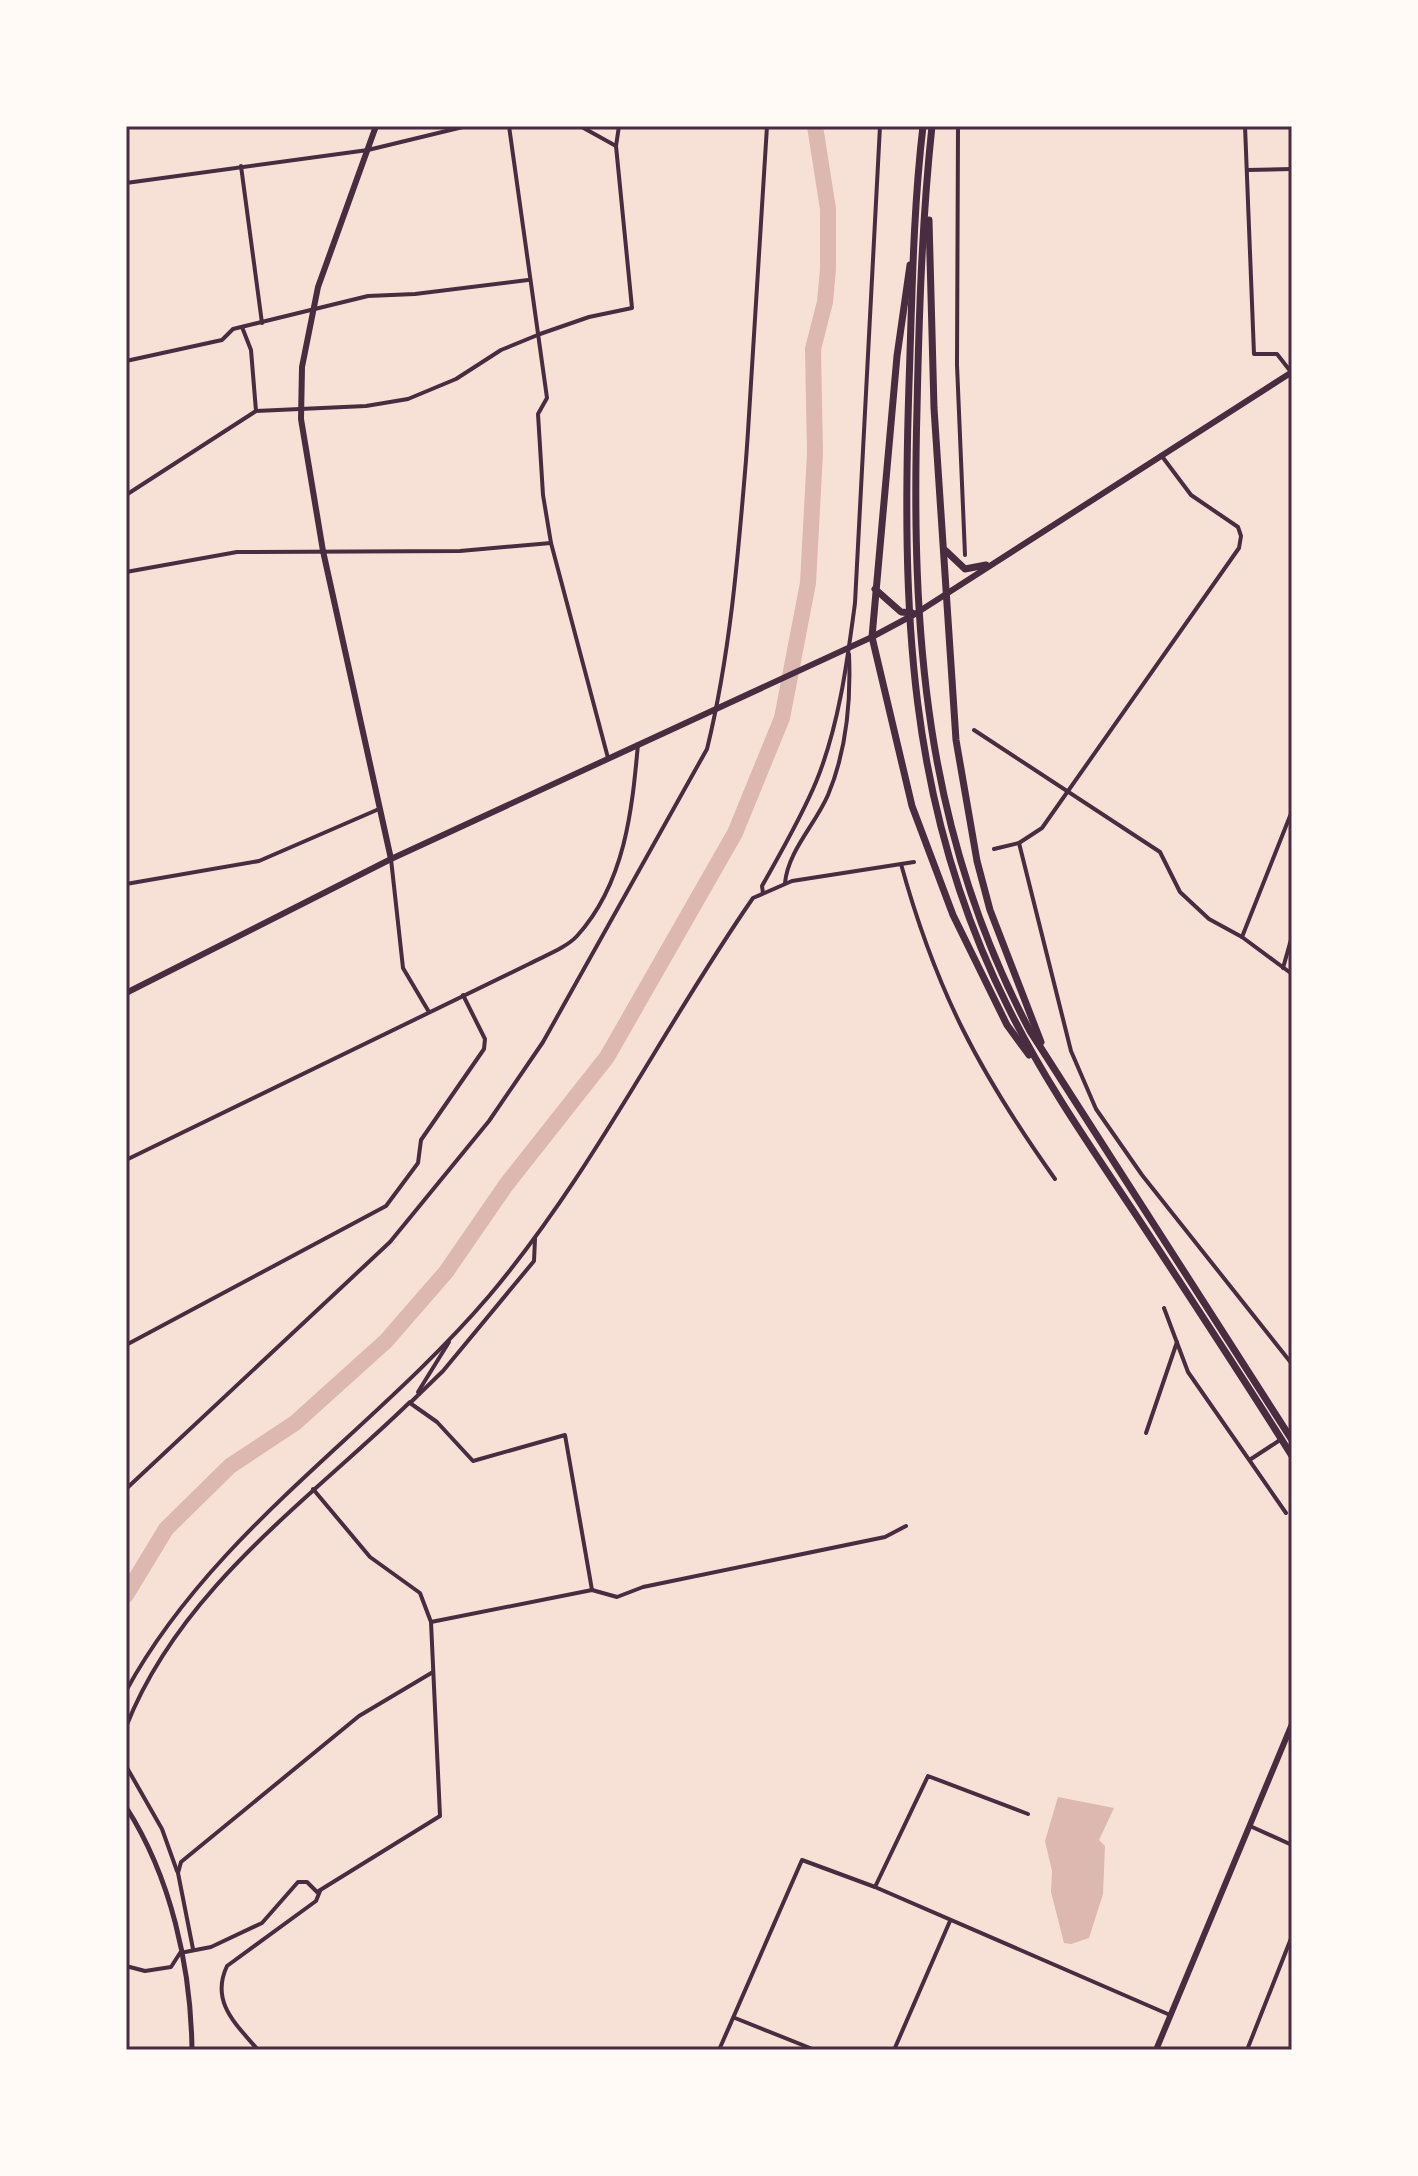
<svg xmlns="http://www.w3.org/2000/svg" width="1418" height="2176" font-family="'DejaVu Sans',sans-serif">
  <style>
    .water { fill: #dcb8b0 }
    .lines { fill: none; stroke-linecap: round; stroke-linejoin: round }
    .river { stroke: #dcb8b0; stroke-width: 16 }
    .minor { stroke: #4a2c40; stroke-width: 4 }
    .tertiary { stroke: #4a2c40; stroke-width: 5 }
    .secondary { stroke: #4a2c40; stroke-width: 6 }
    .primary { stroke: #4a2c40; stroke-width: 6 }
    .motorway { stroke: #4a2c40; stroke-width: 7 }
    .neatline { fill: none; stroke: #4a2c40; stroke-width: 3 }
  </style>
  <rect width="100%" height="100%" fill="#f7e1d7"/>
  <!-- water -->
  <path class="water" d="M1058,1797L1114,1808L1099,1840L1105,1846L1103,1894L1089,1938L1071,1944L1064,1943L1051,1892L1052,1871L1045,1841Z"/>
  <g class="lines">
    <!-- river -->
    <path class="river" d="M126,1595L166,1529L230,1466L295,1423L386,1341L446,1272L506,1185L607,1057L735,833L782,718L808,583L815,453L813,349L825,302L828,269V209L815,126"/>
    <!-- minor -->
    <g class="minor">
      <path d="M509,126L547,398L538,414L543,495L551,543L608,758"/>
      <path d="M580,126L616,146"/>
      <path d="M958,126L957,365L965,555"/>
      <path d="M1245,126L1254,354H1277L1291,372"/>
      <path d="M241,166L262,323"/>
      <path d="M1247,170L1292,169"/>
      <path d="M126,183L368,150L467,126"/>
      <path d="M242,327L251,350L256,411"/>
      <path d="M126,361L222,340L233,329L368,296L415,294L528,280"/>
      <path d="M126,495L256,411L366,406L408,399L456,379L501,350L540,334L589,317L632,308L616,146L619,126"/>
      <path d="M126,572L237,552L460,551L551,543"/>
      <path d="M974,730L1160,852L1180,892L1209,919L1242,937L1292,974"/>
      <path d="M1019,843L1071,1051L1096,1109L1142,1175L1292,1364"/>
      <path d="M994,849L1019,843L1042,828L1239,548L1241,536L1238,527L1191,495L1161,455"/>
      <path d="M391,859L403,968L429,1012"/>
      <path d="M901,864C936,991 979,1072 1055,1179"/>
      <path d="M785,883C788,851 815,825 828,795C846,752 851,700 849,654"/>
      <path d="M126,884L259,861L379,809"/>
      <path d="M763,893L762,886C781,852 801,818 816,782C839,726 847,663 855,603L880,126"/>
      <path d="M1242,937L1292,811"/>
      <path d="M1283,968L1292,936"/>
      <path d="M126,1160L529,964C544,956 566,948 577,936C625,883 632,811 638,744"/>
      <path d="M535,1239L534,1261L443,1371L410,1403L437,1422L473,1461L565,1435L592,1590"/>
      <path d="M1164,1308L1188,1372L1286,1513"/>
      <path d="M126,1345L386,1206L418,1163L421,1140L484,1049L485,1039L463,995"/>
      <path d="M418,1392L449,1342"/>
      <path d="M1146,1433L1177,1342"/>
      <path d="M1251,1459L1280,1440"/>
      <path d="M126,1489L390,1242L489,1121L543,1042L707,749C730,655 738,557 746,460C754,349 761,238 767,126"/>
      <path d="M431,1622L592,1590L617,1597L643,1587L885,1537L906,1526"/>
      <path d="M126,1691C213,1531 373,1432 489,1296C592,1174 662,1029 753,898L792,881L914,862"/>
      <path d="M126,1727C180,1589 307,1502 410,1402"/>
      <path d="M126,1766L162,1829L177,1871"/>
      <path d="M1250,1826L1292,1845"/>
      <path d="M875,1887L928,1776L1028,1814"/>
      <path d="M193,1949L178,1873L181,1862L359,1716L433,1672"/>
      <path d="M126,1966L145,1971L171,1967L180,1953L211,1947L262,1923L298,1882H307L317,1892L440,1816L431,1622L420,1593L370,1557L313,1489"/>
      <path d="M735,2018L815,2050"/>
      <path d="M258,2050C236,2024 210,2002 227,1966L316,1901L320,1891"/>
      <path d="M719,2050L802,1860L875,1887L1170,2015"/>
      <path d="M894,2050L950,1921"/>
      <path d="M1247,2050L1292,1936"/>
    </g>
    <!-- tertiary -->
    <path class="tertiary" d="M126,1807C171,1877 191,1967 192,2050"/>
    <!-- secondary -->
    <g class="secondary">
      <path d="M376,126L318,287L302,367L301,419L323,551L391,859"/>
      <path d="M1156,2050L1292,1724"/>
    </g>
    <!-- primary -->
    <path class="primary" d="M126,993L391,859L872,637L915,614L1292,372"/>
    <!-- motorway -->
    <g class="motorway">
      <path d="M923,126C913,211 912,298 909,384C902,606 906,804 1008,1007C1043,1078 1088,1143 1132,1209C1186,1291 1240,1373 1292,1456"/>
      <path d="M932,126C922,220 919,315 917,409C911,630 924,832 1030,1031L1292,1440"/>
      <path d="M929,220L934,408L956,740L977,861L990,910L1041,1042"/>
      <path d="M910,265L897,356L872,637L912,806L953,915L1007,1025L1029,1055"/>
      <path d="M946,551L965,569L986,565"/>
      <path d="M875,589L901,612L912,613"/>
    </g>
  </g>
  <!-- border -->
  <rect width="1418" height="2176" fill="none" stroke="#fffaf5" stroke-width="256"/>
  <rect x="128" y="128" width="1162" height="1920" class="neatline"/>
</svg>
